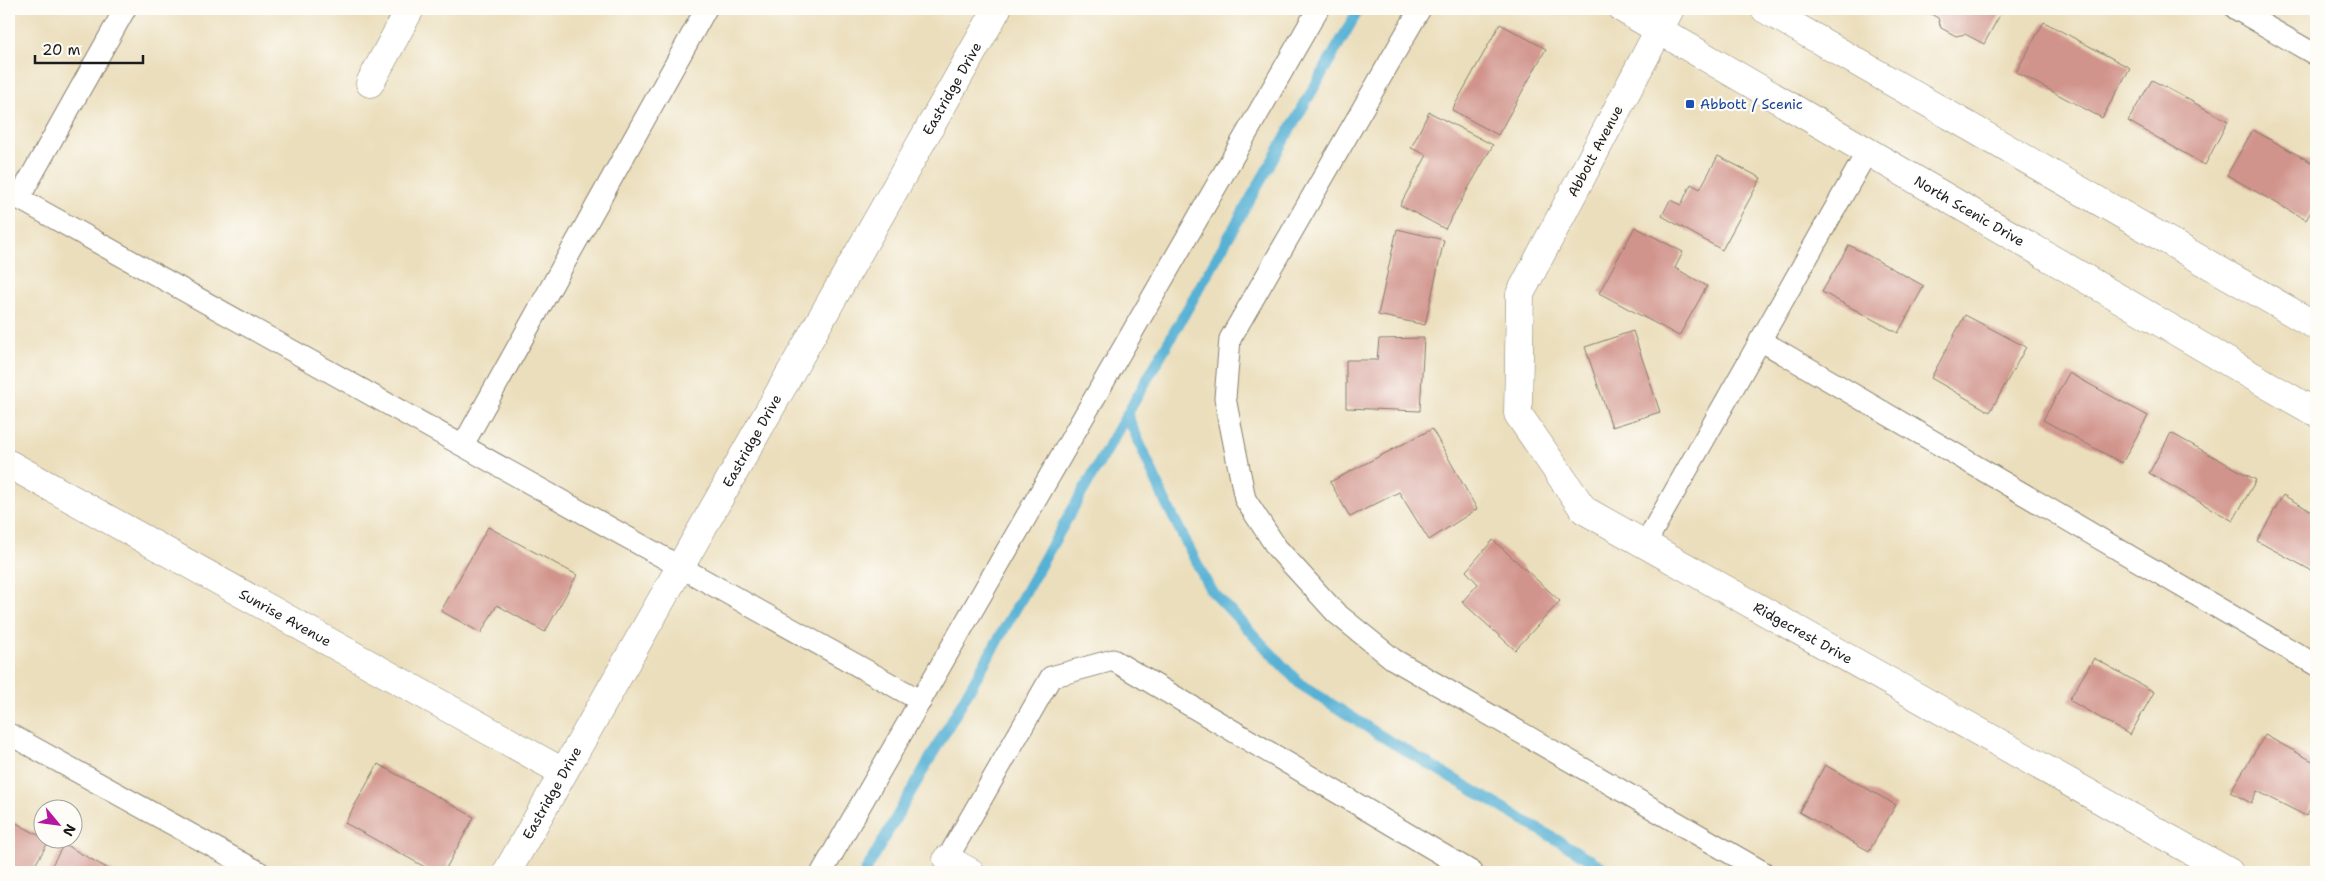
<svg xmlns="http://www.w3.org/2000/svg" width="2325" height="881" font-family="'Shantell Sans',sans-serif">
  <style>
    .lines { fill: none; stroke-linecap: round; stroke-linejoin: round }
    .stream { stroke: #57b1d4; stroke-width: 11 }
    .building { fill: #d1948c }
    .service-casing { stroke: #847d6c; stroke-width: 23 }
    .minor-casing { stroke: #847d6c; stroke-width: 29 }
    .tertiary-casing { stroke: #847d6c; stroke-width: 29 }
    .secondary-casing { stroke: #847d6c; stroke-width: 29 }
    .service { stroke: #fff; stroke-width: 21 }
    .minor { stroke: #fff; stroke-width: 28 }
    .tertiary { stroke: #fff; stroke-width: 28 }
    .secondary { stroke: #fff; stroke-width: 28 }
    .transit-dot { fill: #1a4fb4; stroke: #fdfcf7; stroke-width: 2 }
    .labels { text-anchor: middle; stroke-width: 4.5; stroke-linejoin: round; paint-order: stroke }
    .street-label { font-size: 14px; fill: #1c1c1c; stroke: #fdfcf7 }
    .transit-label { font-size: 14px; fill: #164399; stroke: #fdfcf7; text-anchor: start }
  </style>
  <rect width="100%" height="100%" fill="#fdfcf7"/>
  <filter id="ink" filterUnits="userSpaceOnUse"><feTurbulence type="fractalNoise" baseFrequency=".02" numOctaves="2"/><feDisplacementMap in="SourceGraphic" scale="10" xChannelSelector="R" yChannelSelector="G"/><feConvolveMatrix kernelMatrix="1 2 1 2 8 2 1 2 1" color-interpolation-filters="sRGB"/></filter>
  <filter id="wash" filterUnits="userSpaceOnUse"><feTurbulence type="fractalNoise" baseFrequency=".0096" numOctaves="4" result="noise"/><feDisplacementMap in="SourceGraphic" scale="20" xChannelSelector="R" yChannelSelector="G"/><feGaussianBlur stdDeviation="1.12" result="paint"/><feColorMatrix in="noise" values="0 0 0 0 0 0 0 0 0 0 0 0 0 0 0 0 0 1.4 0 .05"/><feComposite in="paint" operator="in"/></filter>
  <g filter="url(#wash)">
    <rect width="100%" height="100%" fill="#ebdebc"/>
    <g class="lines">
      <!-- stream -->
      <g class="stream">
        <path d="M1127,415L1165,501L1210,589L1300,684L1378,734L1611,872"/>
        <path d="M865,872L1359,9"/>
      </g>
    </g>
    <g id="blocks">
      <!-- building -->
      <g class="building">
        <path d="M1922,9H2003L1984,44L1965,34L1956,36L1941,28L1938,18Z"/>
        <path d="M2044,22L2130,68L2102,118L2016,72Z"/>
        <path d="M1500,24L1546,49L1498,135L1452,110Z"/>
        <path d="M2152,80L2228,121L2205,165L2128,121Z"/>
        <path d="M1429,112L1493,145L1445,229L1400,205L1427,155L1411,148Z"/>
        <path d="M2253,130L2316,165V203L2306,220L2227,175Z"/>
        <path d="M1718,156L1761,178L1722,250L1662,216L1670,200L1681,205L1691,184L1700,189Z"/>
        <path d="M1635,227L1683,252L1675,268L1707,286L1679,336L1599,293Z"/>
        <path d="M1397,229L1444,240L1425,325L1378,315Z"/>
        <path d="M1849,245L1924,286L1898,333L1822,292Z"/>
        <path d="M1965,315L2026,347L1990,412L1931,378Z"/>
        <path d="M1633,331L1660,412L1612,427L1585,347Z"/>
        <path d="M1424,338L1420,411L1346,408V360H1377L1379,339Z"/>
        <path d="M2069,373L2148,416L2122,463L2043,420Z"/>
        <path d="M1432,429L1477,509L1429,540L1399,492L1350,517L1330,482Z"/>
        <path d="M2171,433L2256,480L2233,521L2149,473Z"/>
        <path d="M2283,495L2316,514V573L2257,541Z"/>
        <path d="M488,527L577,575L545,632L497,605L481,633L441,611Z"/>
        <path d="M1493,540L1560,601L1515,650L1462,602L1478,584L1466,571Z"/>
        <path d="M2094,658L2154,692L2130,735L2069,700Z"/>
        <path d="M2265,735L2316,763V799L2306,816L2257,791L2251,803L2230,792Z"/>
        <path d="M378,764L474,817L444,872H434L345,823Z"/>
        <path d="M1825,765L1896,805L1869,851L1799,812Z"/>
        <path d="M9,819L49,841L31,872H9Z"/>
        <path d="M64,844L114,872H48Z"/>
      </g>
    </g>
  </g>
  <g filter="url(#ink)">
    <use href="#blocks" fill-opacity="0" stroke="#847d6c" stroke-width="1"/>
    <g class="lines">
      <!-- service casing -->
      <g class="service-casing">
        <g id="service">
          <path d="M1420,9L1230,339L1225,398L1245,499L1277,548L1336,613L1393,659L1763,872"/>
          <path d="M2236,9L2316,55"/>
          <path d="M9,193L921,701"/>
          <path d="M19,198L125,9"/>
          <path d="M1760,340L2316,665"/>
          <path d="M463,445L706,9"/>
          <path d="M1645,544L1867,152"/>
          <path d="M9,734L259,872"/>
          <path d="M947,859L1051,677L1113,660L1472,872"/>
          <path d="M822,872L1318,9"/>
        </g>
      </g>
      <!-- minor casing -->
      <g class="minor-casing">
        <g id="minor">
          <path id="s1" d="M1659,30L1520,294L1518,414L1584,510L2229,872"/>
          <path d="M370,83L410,9"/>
          <path id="s2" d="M9,464L563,772"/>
          <path d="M947,859L970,872"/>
          <path id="s3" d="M507,872L997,9"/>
        </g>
      </g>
      <!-- tertiary casing -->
      <g class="tertiary-casing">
        <path id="tertiary" d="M1659,30L1670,9"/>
      </g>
      <!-- secondary casing -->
      <g class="secondary-casing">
        <g id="secondary">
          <path id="s4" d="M1623,9L2316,413"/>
          <path d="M1765,9L2316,326"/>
        </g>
      </g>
      <!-- service -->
      <use href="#service" class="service"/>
      <!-- minor -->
      <use href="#minor" class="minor"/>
      <!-- tertiary -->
      <use href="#tertiary" class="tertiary"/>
      <!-- secondary -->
      <use href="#secondary" class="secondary"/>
    </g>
  </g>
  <!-- markers -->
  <rect class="transit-dot" x="1685" y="99" width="10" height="10" rx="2.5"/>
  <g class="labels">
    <!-- street labels -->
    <g class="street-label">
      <text dy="5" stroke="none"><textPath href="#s3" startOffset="901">Eastridge Drive</textPath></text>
      <text transform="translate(1595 151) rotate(-62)" y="5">Abbott Avenue</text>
      <text dy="5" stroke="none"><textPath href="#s4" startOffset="401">North Scenic Drive</textPath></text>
      <text dy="5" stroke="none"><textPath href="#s3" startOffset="496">Eastridge Drive</textPath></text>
      <text dy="5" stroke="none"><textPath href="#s2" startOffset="316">Sunrise Avenue</textPath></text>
      <text dy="5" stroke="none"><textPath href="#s1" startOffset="786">Ridgecrest Drive</textPath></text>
      <text dy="5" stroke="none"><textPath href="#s3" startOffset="91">Eastridge Drive</textPath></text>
    </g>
    <!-- transit labels -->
    <g class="transit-label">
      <text x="1700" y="109">Abbott / Scenic</text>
    </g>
  </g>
  <!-- margin -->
  <rect width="2325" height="881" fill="none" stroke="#fdfcf7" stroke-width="30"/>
  <!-- north arrow -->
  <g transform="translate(58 824) rotate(119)"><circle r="24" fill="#fdfcf7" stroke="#a3a29f"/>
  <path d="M0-4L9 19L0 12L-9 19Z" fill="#b5179e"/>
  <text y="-8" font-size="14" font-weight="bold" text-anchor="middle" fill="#1c1c1c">N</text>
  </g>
  <!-- scale -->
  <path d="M35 55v8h108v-8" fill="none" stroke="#1c1c1c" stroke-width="2.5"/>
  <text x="42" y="55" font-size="15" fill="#1c1c1c" stroke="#fdfcf7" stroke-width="4" paint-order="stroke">20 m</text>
</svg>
